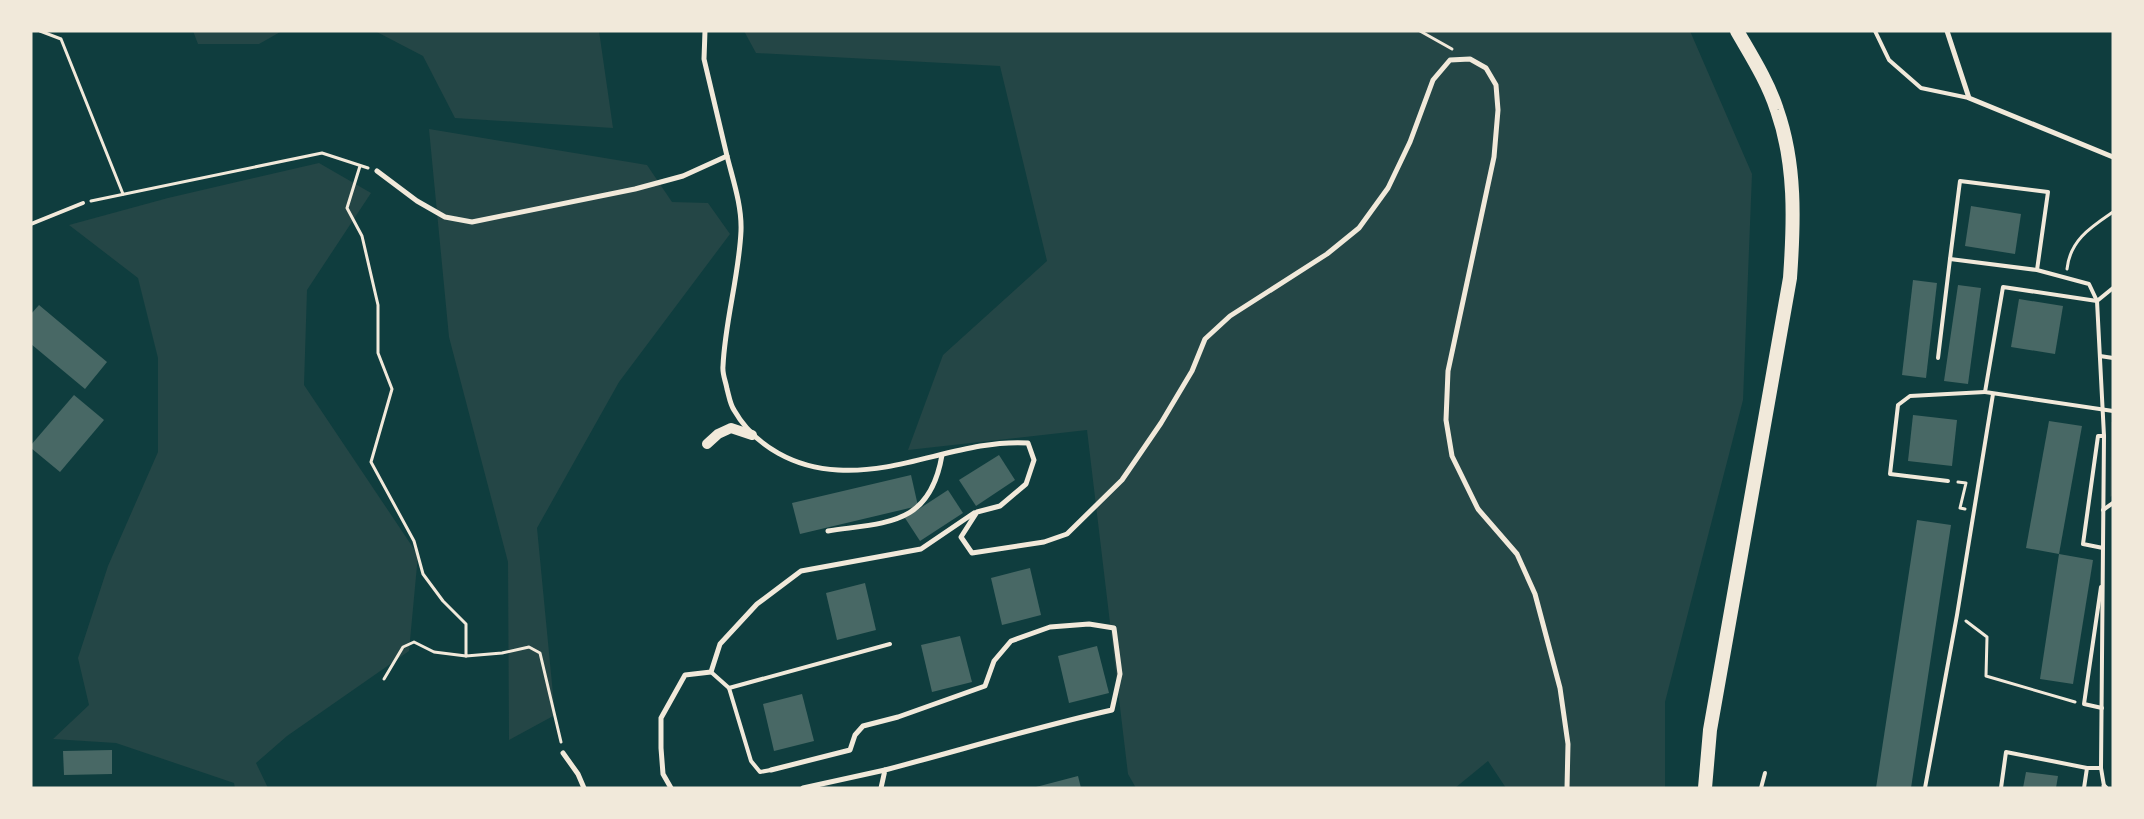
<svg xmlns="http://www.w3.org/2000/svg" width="2144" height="819" font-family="Georgia,serif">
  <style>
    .green { fill: #244646 }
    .building { fill: #486865 }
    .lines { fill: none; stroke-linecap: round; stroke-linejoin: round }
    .path { stroke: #f1e9da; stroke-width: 3 }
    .service { stroke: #f1e9da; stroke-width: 4 }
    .minor { stroke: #f1e9da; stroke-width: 5 }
    .secondary { stroke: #f1e9da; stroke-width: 10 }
    .trunk { stroke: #f1e9da; stroke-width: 14 }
  </style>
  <rect width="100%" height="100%" fill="#0f3d3e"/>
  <!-- green -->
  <g class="green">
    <path d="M193,31H282L259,44H198Z"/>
    <path d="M375,31H599L613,128L455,118L423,56Z"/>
    <path d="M744,31H1690L1752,174L1743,400L1665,702V788H1506L1488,761L1455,788H1136L1128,774L1087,430L908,450L943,355L1047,261L1000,66L756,53Z"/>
    <path d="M429,129L647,165L672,202L708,203L730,234L619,382L537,528L555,715L509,740L508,562L449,337Z"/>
    <path d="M319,163L371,193L307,290L304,385L418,555L409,651L287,736L256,763L268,788H235L234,783L116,743L53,739L89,705L78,658L108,566L158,452V358L138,278L69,225L168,198Z"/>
    <path d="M2111,422H2113V495L2110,497Z"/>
  </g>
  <!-- building -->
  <g class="building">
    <path d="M1971,206L2021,214L2015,254L1965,246Z"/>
    <path d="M1913,280L1937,283L1926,378L1902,375Z"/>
    <path d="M1958,285L1981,288L1968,384L1944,381Z"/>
    <path d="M2019,299L2063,306L2055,354L2011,347Z"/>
    <path d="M39,305L107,362L85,389L31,344V314Z"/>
    <path d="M74,395L104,420L60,472L31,448V445Z"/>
    <path d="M1913,415L1957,420L1952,466L1908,461Z"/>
    <path d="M2049,421L2082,426L2059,554L2026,548Z"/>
    <path d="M999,455L1015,480L976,506L959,480Z"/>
    <path d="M911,475L918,506L800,534L792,503Z"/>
    <path d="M948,490L963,513L920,541L905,518Z"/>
    <path d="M1917,520L1951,525L1911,788H1876Z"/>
    <path d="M2059,554L2093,560L2073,684L2040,679Z"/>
    <path d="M1030,568L1041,615L1002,625L991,578Z"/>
    <path d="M865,583L876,630L837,640L826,593Z"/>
    <path d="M960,636L972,682L932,692L921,645Z"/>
    <path d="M1097,646L1109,693L1069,703L1058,656Z"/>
    <path d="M802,694L814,741L774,751L763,704Z"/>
    <path d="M112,750V774L64,775L63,751Z"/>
    <path d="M2026,772L2058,776L2056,788H2023Z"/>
    <path d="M1078,776L1081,788H1036V787Z"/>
  </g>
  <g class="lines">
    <!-- path -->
    <g class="path">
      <path d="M40,31L61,39L123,194"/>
      <path d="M1420,31L1452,49"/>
      <path d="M360,166L347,208L362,236L378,305V353L392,389L371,462L414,541L423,574L443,601L466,624V656L502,653L529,647L540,653L561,742"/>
      <path d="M91,201L322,153L368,168"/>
      <path d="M2067,269C2070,240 2091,227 2113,212"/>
      <path d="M1958,482L1966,483L1960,508L1965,509"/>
      <path d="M1966,621L1987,637L1986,676L2075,702"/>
      <path d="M384,679L403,647L414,642L434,652L466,656"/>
    </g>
    <!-- service -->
    <g class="service">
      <path d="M1875,31L1889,60L1921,88L1969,98"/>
      <path d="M31,224L83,203"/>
      <path d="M2037,270L2048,192L1960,181L1950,259L2037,270L2089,284L2097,301L2104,436L2101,768L2104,786"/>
      <path d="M2113,288L2097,301L2003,287L1985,392L2113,411"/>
      <path d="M2100,356L2113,358"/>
      <path d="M1938,358L1950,259"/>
      <path d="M1948,481L1890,474L1898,405L1910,396L1985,392"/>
      <path d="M2103,510L2113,503"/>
      <path d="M2103,548L2083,544L2098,436H2104"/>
      <path d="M2101,587L2084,704L2102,708"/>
      <path d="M711,672L729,688"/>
      <path d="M771,770L760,772L751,761L729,688L890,644"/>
      <path d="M1761,788L1765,773"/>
      <path d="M1925,788L1957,615L1993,394"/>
      <path d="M2001,788L2006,752L2087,768H2101"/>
      <path d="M2084,788L2087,768"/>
    </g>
    <!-- minor -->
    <g class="minor">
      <path d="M1947,31L1969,98L2113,157"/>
      <path d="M727,156C733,180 742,206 741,231C739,276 725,321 723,366C722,374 726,382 727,389C729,396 730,404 734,410C755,447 796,468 838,470C904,474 963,439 1028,443L1034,460L1026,484L1000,506L977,512L961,537L972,553L1044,542L1067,534L1122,480L1161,423L1192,371L1205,339L1230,316L1327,254L1359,228L1388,188L1410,142L1433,80L1450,60L1470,59L1486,68L1496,85L1498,110L1494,157L1448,371L1446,420L1452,456L1478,509L1517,554L1535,594L1560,688L1568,744L1567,788"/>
      <path d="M377,171L417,201L445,217L472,222L635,189L683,176L727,156L704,59L705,31"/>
      <path d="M828,531C887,522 930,526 942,455"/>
      <path d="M563,753L578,774L584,788"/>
      <path d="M771,770L850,750L855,735L863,726L898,717L985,686L994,661L1011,641L1050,627L1089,624L1114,628L1120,674L1112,710C1036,727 961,750 885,770L881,788"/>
      <path d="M2104,786L2106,788"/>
      <path d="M671,788L663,774L661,748V718L685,675L711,672L720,644L757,604L801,571L921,549L974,513"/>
      <path d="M803,788L885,770"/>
    </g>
    <!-- secondary -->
    <path class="secondary" d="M707,444L718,434L731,428L752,435"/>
    <!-- trunk -->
    <path class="trunk" d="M1705,788L1710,730L1790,278C1794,222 1796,164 1777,110C1768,82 1752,57 1737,31"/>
  </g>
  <!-- border -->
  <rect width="2144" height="819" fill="none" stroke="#f1e9da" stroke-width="65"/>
</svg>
